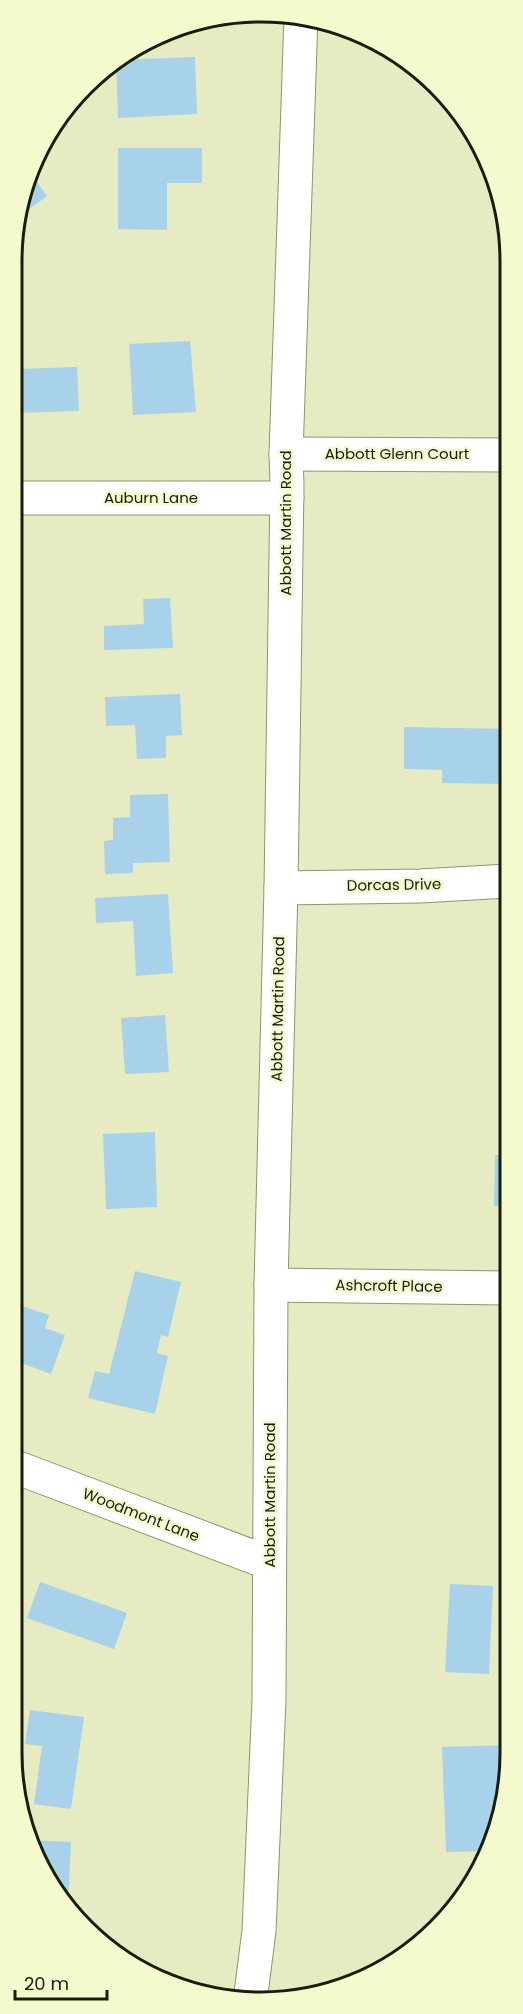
<svg xmlns="http://www.w3.org/2000/svg" width="523" height="2014" font-family="Poppins,sans-serif">
  <style>
    .building { fill: #a8d2ea }
    .lines { fill: none; stroke-linecap: round; stroke-linejoin: round }
    .minor-casing { stroke: #90946d; stroke-width: 35 }
    .major-casing { stroke: #90946d; stroke-width: 35 }
    .minor { stroke: #fff; stroke-width: 33 }
    .major { stroke: #fff; stroke-width: 33 }
    .labels { text-anchor: middle; stroke-width: 5; stroke-linejoin: round; paint-order: stroke }
    .street-label { font-size: 15px; fill: #1a1c0c; stroke: #f4f9ce }
    .rim { fill: none; stroke: #1a1c0c; stroke-width: 3 }
  </style>
  <rect width="100%" height="100%" fill="#e6ebc1"/>
  <!-- building -->
  <g class="building">
    <path d="M195,57L197,114L118,118L116,60Z"/>
    <path d="M118,148H202V183H167V230L118,229Z"/>
    <path d="M32,175L47,196L17,218V213Z"/>
    <path d="M190,341L196,412L133,415L129,344Z"/>
    <path d="M77,367L79,411L16,413V369Z"/>
    <path d="M170,598L173,648L104,650V626L144,624L143,599Z"/>
    <path d="M180,694L182,735L166,736V758L137,759L135,725L106,726L105,697Z"/>
    <path d="M404,727L508,729V775H505V784L442,783V770L404,769Z"/>
    <path d="M168,794L170,862L133,863V873L105,874L104,841L113,840V818L130,817V795Z"/>
    <path d="M168,894L173,973L136,976L133,921L96,923L95,898Z"/>
    <path d="M165,1015L169,1072L125,1074L121,1018Z"/>
    <path d="M155,1132L157,1207L106,1209L103,1134Z"/>
    <path d="M495,1155H507V1206H494Z"/>
    <path d="M135,1271L181,1282L168,1337L161,1335L157,1353L168,1356L155,1414L88,1398L95,1371L109,1374Z"/>
    <path d="M13,1303L49,1315L45,1328L65,1335L51,1374L13,1360Z"/>
    <path d="M40,1582L127,1613L114,1649L27,1618Z"/>
    <path d="M450,1584L493,1586L489,1674L445,1672Z"/>
    <path d="M30,1710L84,1717L71,1809L34,1804L42,1746L25,1744Z"/>
    <path d="M506,1745V1801L505,1803H501V1814L487,1851L446,1852L442,1747Z"/>
    <path d="M29,1840L71,1842L68,1907L31,1848Z"/>
  </g>
  <g class="lines">
    <!-- minor casing -->
    <g class="minor-casing">
      <g id="minor">
        <path d="M286,454L509,455"/>
        <path d="M16,498H287"/>
        <path d="M281,888L420,886L508,881"/>
        <path d="M271,1285L507,1288"/>
        <path d="M13,1466L269,1563"/>
      </g>
    </g>
    <!-- major casing -->
    <g class="major-casing">
      <path id="major" d="M250,2001L259,1931L269,1700L271,1285L281,888L287,485L286,454L301,17"/>
    </g>
    <!-- minor -->
    <use href="#minor" class="minor"/>
    <!-- major -->
    <use href="#major" class="major"/>
  </g>
  <g class="labels">
    <!-- street labels -->
    <g class="street-label">
      <text x="397" y="459">Abbott Glenn Court</text>
      <text x="151" y="503">Auburn Lane</text>
      <text transform="translate(286 523) rotate(-90)" y="5">Abbott Martin Road</text>
      <text transform="translate(394 885) rotate(-1)" y="5">Dorcas Drive</text>
      <text transform="translate(278 1009) rotate(-89)" y="5">Abbott Martin Road</text>
      <text transform="translate(389 1286) rotate(1)" y="5">Ashcroft Place</text>
      <text transform="translate(270 1495) rotate(-90)" y="5">Abbott Martin Road</text>
      <text transform="translate(141 1515) rotate(21)" y="5">Woodmont Lane</text>
    </g>
  </g>
  <!-- crop -->
  <path d="M0 0H523V2014H0ZM261 22H261A239 239 0 0 1 500 261V1753A239 239 0 0 1 261 1992H261A239 239 0 0 1 22 1753V261A239 239 0 0 1 261 22Z" fill="#f4f9ce" fill-rule="evenodd"/>
  <path class="rim" d="M261 22H261A239 239 0 0 1 500 261V1753A239 239 0 0 1 261 1992H261A239 239 0 0 1 22 1753V261A239 239 0 0 1 261 22Z"/>
  <!-- scale -->
  <path d="M15 1990v9h92v-9" fill="none" stroke="#1a1c0c" stroke-width="3"/>
  <text x="24" y="1990" font-size="18" fill="#1a1c0c" stroke="#f4f9ce" stroke-width="4.5" paint-order="stroke">20 m</text>
</svg>
